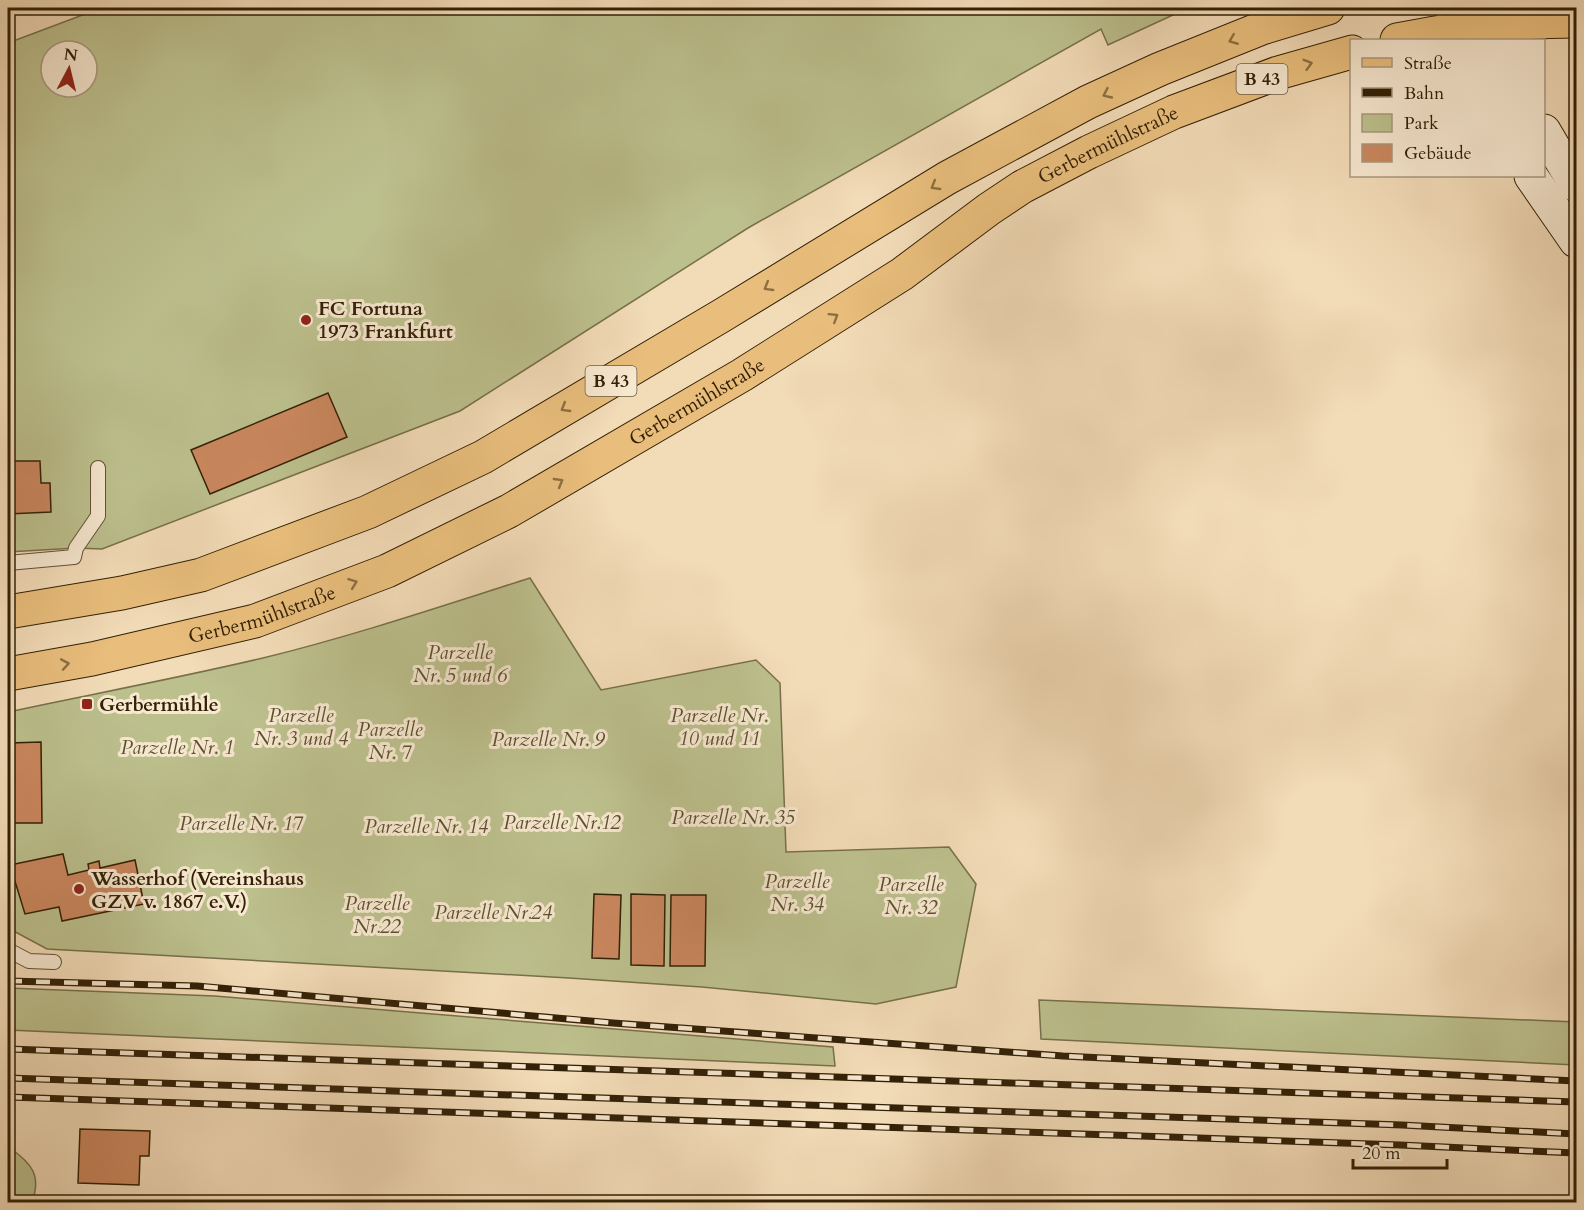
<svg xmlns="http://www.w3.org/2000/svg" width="1584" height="1210" font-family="Cardo,serif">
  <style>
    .green { fill: #bcc08d; stroke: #77704a; stroke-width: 1.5; fill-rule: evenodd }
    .building { fill: #ca875e; stroke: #322006; stroke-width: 1.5 }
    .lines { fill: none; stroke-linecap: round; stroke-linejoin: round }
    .service-casing { stroke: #624f32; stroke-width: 16 }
    .secondary-casing { stroke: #322006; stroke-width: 35 }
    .primary-casing { stroke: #322006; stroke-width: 35 }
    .service { stroke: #f7e8d0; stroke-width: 14 }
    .secondary { stroke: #f7e8d0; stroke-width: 33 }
    .primary { stroke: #e9be7c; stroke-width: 33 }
    .rail-casing { stroke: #322006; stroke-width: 7 }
    .rail { stroke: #f7e8d0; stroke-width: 4.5; stroke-dasharray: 14; stroke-linecap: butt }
    .oneway { stroke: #8e6f41 }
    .poi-dot { fill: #8f2418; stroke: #f7e8d0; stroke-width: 2 }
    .labels { text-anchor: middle; stroke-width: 6; stroke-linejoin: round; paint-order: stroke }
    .shield { fill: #f7e8d0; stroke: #6d5c43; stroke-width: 1.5 }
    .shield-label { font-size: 18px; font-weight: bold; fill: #322006 }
    .street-label { font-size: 20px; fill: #322006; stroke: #f7e8d0 }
    .poi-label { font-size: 20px; font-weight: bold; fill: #322006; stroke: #f7e8d0; text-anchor: start }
    .park-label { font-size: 20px; font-style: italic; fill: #5b502e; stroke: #f7e8d0 }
  </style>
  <rect width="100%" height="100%" fill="#f2dbb7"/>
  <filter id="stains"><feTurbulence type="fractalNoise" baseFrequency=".00333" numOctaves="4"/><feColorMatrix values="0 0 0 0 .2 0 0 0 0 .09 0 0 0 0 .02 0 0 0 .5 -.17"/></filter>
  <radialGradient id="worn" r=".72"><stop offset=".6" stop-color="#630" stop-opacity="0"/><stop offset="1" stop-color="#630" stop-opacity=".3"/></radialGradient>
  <!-- green -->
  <g class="green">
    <path d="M101,8H1188L1108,45L1101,29L748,228L460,411L102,549L76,548L8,552V43ZM51,51H87V87H51Z"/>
    <path d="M530,578L601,690L756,660L780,683L786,852L949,847L976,884L956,987L876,1004L702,987L569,978L47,949L8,928V712C93,694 178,678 263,658C353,636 442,606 530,578Z"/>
    <path d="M8,988L215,996L833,1047L835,1066L8,1030Z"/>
    <path d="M1039,1000L1576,1022V1065L1041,1039Z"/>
    <path d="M8,1148H10C31,1163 42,1175 32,1202H8Z"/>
  </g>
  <!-- building -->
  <g class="building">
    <path d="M328,393L347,437L210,494L191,450Z"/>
    <path d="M8,461H40L41,483H50L51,512L8,514Z"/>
    <path d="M41,742L42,823H10L9,743Z"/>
    <path d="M63,854L68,875L89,870L88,864L99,861L100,868L135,860L144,904L62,921L59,907L25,914L10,865Z"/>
    <path d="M594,894L621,895L619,959L592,958Z"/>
    <path d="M631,894L665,895L664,966L631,965Z"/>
    <path d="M671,895H706L705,966H670Z"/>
    <path d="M80,1129L150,1131L149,1156H140L139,1185L78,1183Z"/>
  </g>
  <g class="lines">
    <!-- service casing -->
    <g class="service-casing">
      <g id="service">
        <path d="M8,563L74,557L76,548L98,516V468"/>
        <path d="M8,950L29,961L54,962"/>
      </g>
    </g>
    <!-- secondary casing -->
    <g class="secondary-casing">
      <g id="secondary">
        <path d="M1454,8L1453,19L1458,40"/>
        <path d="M1544,131L1576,185"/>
        <path d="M1531,176L1576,241"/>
      </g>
    </g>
    <!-- primary casing -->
    <g class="primary-casing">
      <g id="primary">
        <path d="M1397,40C1456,28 1516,21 1576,21"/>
        <path d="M8,612L122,593L201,575L368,512L483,457L721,316L947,178L1088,102L1160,69L1262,28L1328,8"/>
        <path id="s1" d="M8,674L92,659L255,621L387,571L509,511L742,375L902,274L989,209L1022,187L1089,152L1174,112L1278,73L1352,52"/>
      </g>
    </g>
    <!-- service -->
    <use href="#service" class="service"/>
    <!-- secondary -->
    <use href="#secondary" class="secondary"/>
    <!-- primary -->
    <use href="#primary" class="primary"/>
    <!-- rail casing -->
    <g class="rail-casing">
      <g id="rail">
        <path d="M8,981L197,986L613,1023L1063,1056L1576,1081"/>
        <path d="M8,1049L1576,1102"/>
        <path d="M8,1078L1402,1125L1576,1134"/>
        <path d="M8,1097L1400,1145L1576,1153"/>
      </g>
    </g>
    <!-- rail -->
    <use href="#rail" class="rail"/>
  </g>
  <!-- one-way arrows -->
  <defs><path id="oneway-chevron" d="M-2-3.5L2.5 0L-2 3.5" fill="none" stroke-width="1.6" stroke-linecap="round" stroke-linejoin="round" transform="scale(1.5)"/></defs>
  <g class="oneway">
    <use href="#oneway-chevron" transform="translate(1233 40) rotate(158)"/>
    <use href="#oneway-chevron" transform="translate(1308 64) rotate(-16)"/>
    <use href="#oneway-chevron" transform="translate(1107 94) rotate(155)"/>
    <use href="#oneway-chevron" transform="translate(935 186) rotate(149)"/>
    <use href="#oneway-chevron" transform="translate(768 287) rotate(149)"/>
    <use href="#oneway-chevron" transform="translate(834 317) rotate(-32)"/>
    <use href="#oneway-chevron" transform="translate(565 408) rotate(149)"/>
    <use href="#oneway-chevron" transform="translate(559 482) rotate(-30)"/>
    <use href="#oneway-chevron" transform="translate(353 583) rotate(-21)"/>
    <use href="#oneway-chevron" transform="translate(65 664) rotate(-10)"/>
  </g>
  <!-- markers -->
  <g class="poi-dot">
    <circle cx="306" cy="320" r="6"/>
    <rect x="81" y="698" width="12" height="12" rx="3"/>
    <circle cx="79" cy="889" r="6"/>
  </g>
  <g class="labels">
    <!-- shield labels -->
    <g class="shield">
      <rect x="1236.5" y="64" width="51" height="30" rx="4.5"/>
      <rect x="585.5" y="366" width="51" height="30" rx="4.5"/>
    </g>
    <g class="shield-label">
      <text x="1262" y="85">B 43</text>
      <text x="611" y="387">B 43</text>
    </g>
    <!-- street labels -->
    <g class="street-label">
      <text dy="7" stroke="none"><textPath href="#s1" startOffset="1233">Gerbermühlstraße</textPath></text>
      <text dy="7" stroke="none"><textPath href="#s1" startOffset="747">Gerbermühlstraße</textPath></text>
      <text dy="7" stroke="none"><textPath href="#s1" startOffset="261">Gerbermühlstraße</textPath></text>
    </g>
    <!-- poi labels -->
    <g class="poi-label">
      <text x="318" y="315">FC Fortuna<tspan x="318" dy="23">1973 Frankfurt</tspan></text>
      <text x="99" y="711">Gerbermühle</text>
      <text x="91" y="885">Wasserhof (Vereinshaus<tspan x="91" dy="23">GZV v. 1867 e.V.)</tspan></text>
    </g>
    <!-- park labels -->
    <g class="park-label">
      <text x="460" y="659">Parzelle<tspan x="460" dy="23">Nr. 5 und 6</tspan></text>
      <text x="301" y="722">Parzelle<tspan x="301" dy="23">Nr. 3 und 4</tspan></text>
      <text x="719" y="722">Parzelle Nr.<tspan x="719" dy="23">10 und 11</tspan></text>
      <text x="390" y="736">Parzelle<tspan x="390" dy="23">Nr. 7</tspan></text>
      <text x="548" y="746">Parzelle Nr. 9</text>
      <text x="177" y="754">Parzelle Nr. 1</text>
      <text x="733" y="824">Parzelle Nr. 35</text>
      <text x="562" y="829">Parzelle Nr.12</text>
      <text x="241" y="830">Parzelle Nr. 17</text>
      <text x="426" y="833">Parzelle Nr. 14</text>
      <text x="797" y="888">Parzelle<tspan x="797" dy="23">Nr. 34</tspan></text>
      <text x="911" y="891">Parzelle<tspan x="911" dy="23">Nr. 32</tspan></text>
      <text x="377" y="910">Parzelle<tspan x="377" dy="23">Nr.22</tspan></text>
      <text x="493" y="919">Parzelle Nr.24</text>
    </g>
  </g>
  <!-- margin -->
  <rect width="1584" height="1210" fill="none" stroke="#f2dbb7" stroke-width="30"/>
  <rect x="9" y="9" width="1566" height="1192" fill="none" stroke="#322006" stroke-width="3"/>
  <rect x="15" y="15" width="1554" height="1180" fill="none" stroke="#322006" stroke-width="1.5"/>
  <!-- legend -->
  <rect x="1350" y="39" width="195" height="138" fill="#f7e8d0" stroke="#a8987f" stroke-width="1.5"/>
  <rect x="1362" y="58" width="30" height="9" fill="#e9be7c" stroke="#a8987f" stroke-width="1.5"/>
  <text x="1404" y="69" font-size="18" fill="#322006">Straße</text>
  <rect x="1362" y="88" width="30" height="9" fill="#322006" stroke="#a8987f" stroke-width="1.5"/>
  <text x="1404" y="99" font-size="18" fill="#322006">Bahn</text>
  <rect x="1362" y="114" width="30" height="18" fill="#bcc08d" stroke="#a8987f" stroke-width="1.5"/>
  <text x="1404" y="129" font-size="18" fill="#322006">Park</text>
  <rect x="1362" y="144" width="30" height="18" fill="#ca875e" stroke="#a8987f" stroke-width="1.5"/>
  <text x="1404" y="159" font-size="18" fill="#322006">Gebäude</text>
  <!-- north arrow -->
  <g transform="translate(69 69) rotate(7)"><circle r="28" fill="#f7e8d0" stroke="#a8987f" stroke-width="1.5"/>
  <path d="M0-4.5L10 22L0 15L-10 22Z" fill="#8f2418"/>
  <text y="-9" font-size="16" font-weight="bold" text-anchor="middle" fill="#322006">N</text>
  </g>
  <!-- scale -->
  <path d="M1353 1159v9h94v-9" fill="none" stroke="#322006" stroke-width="3"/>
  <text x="1362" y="1159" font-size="18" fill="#322006" stroke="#f7e8d0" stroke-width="4.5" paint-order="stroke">20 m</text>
  <rect width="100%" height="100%" filter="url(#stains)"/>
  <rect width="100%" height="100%" fill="url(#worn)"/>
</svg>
